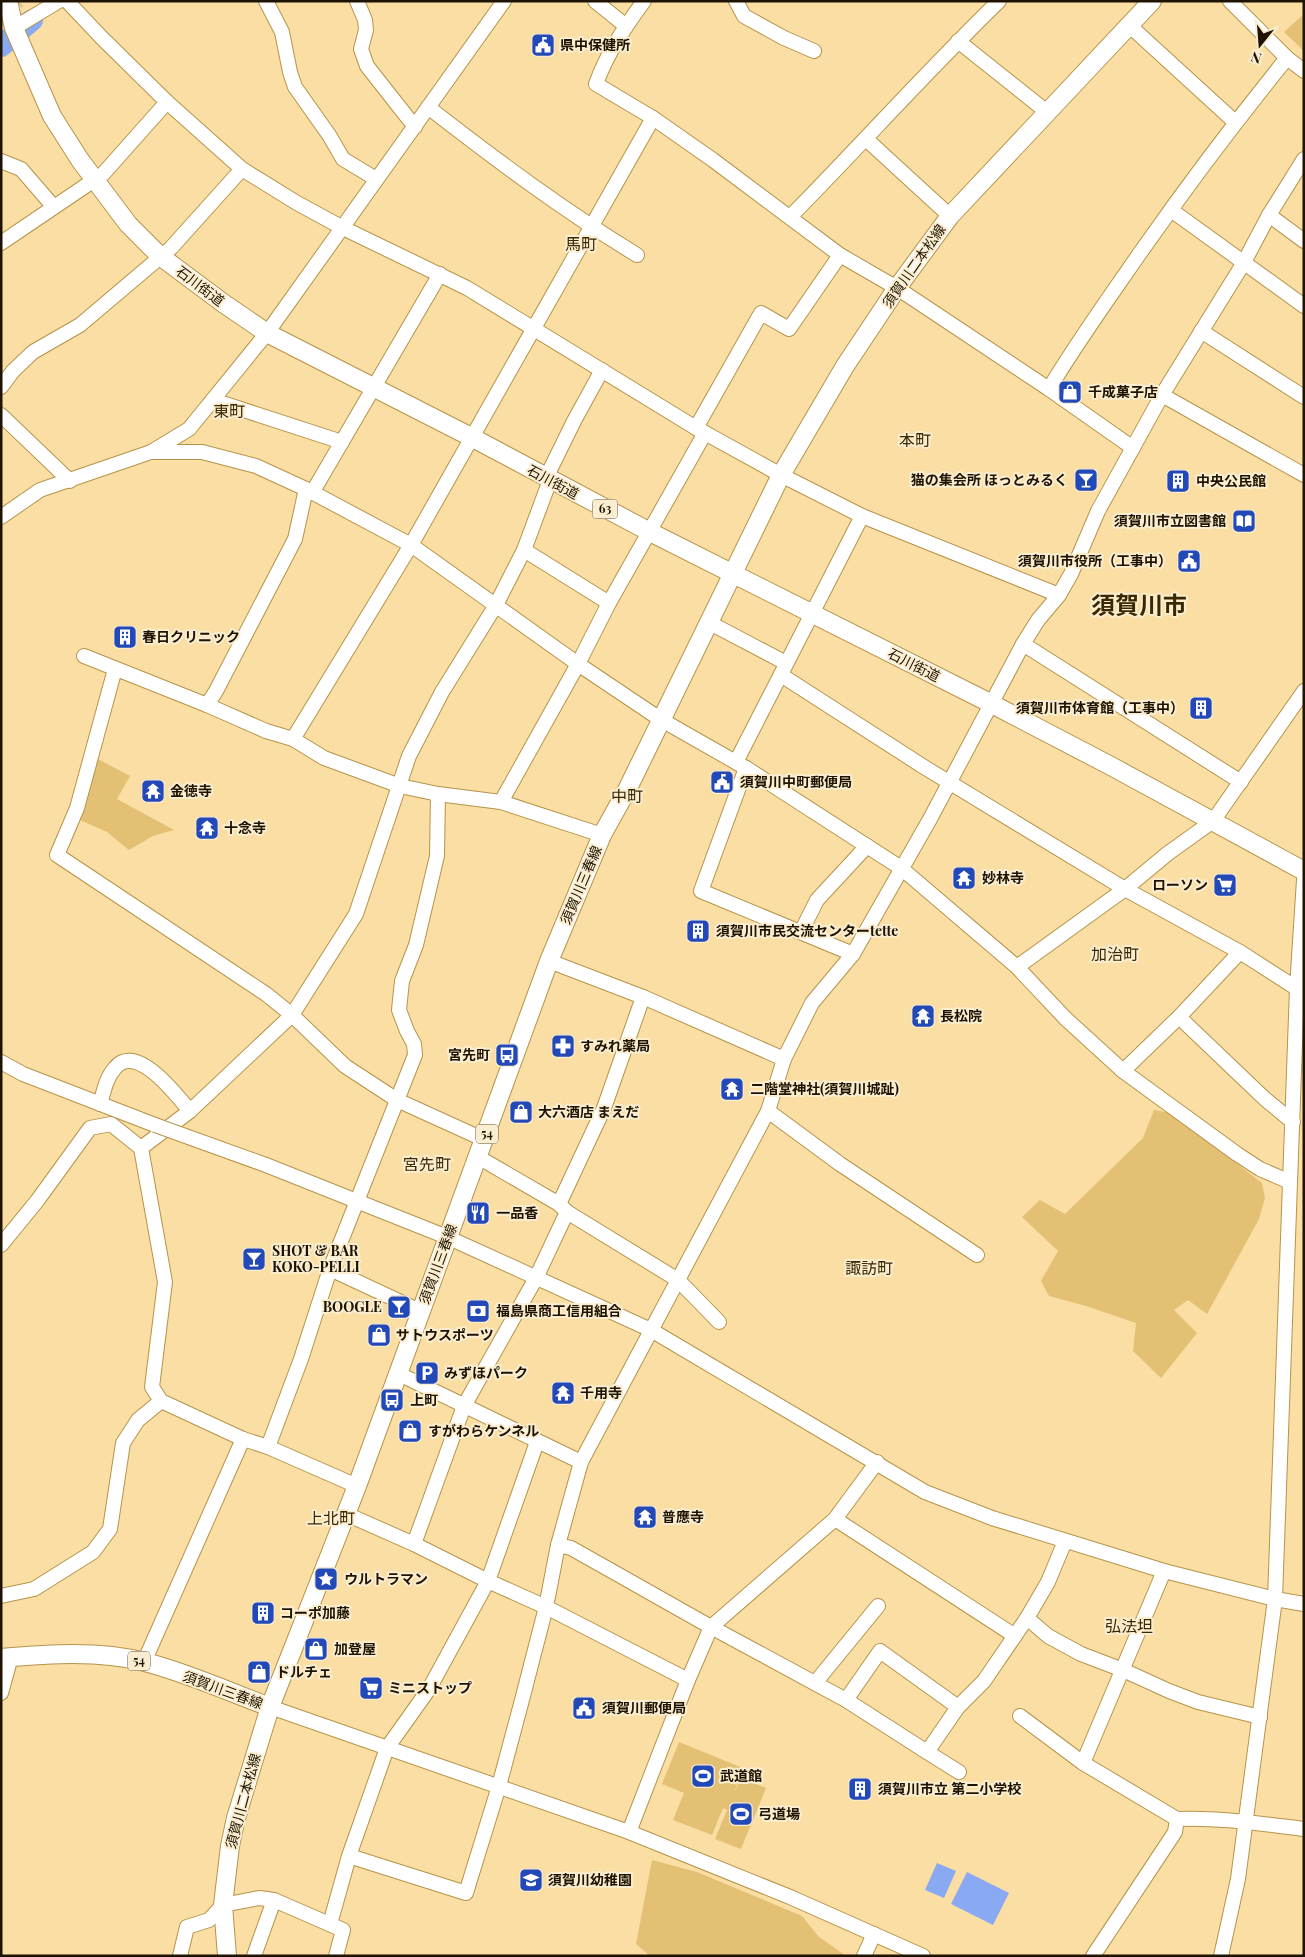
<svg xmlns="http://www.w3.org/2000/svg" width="1305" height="1957" font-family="'Playfair Display','Noto Sans JP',serif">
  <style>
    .green { fill: #e3c073 }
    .water { fill: #89aaf3 }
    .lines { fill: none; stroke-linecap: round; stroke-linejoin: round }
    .river { stroke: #89aaf3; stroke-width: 22 }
    .minor-tunnel { stroke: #d9c08b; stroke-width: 14; stroke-dasharray: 14 7; stroke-linecap: butt }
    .minor-casing { stroke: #b5944a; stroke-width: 16 }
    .major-casing { stroke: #b5944a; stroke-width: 20 }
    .minor { stroke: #fff; stroke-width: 14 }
    .major { stroke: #fff; stroke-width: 18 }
    .minor-bridge-casing { stroke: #b5944a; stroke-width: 16; stroke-linecap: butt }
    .minor-bridge { stroke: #fff; stroke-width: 14 }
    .labels { text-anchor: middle; stroke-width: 4; stroke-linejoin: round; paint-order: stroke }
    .shield { fill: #fbedd0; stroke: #60543e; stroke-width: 1 }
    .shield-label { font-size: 12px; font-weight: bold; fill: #1d1300 }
    .poi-label { font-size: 14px; font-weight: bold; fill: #1d1300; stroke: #fbedd0; text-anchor: start }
    .street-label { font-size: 14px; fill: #1d1300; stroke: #fbedd0 }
    .quarter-label { font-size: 16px; fill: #392900; stroke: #fbedd0 }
    .town-label { font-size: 24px; font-weight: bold; fill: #392900; stroke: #fbedd0 }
  </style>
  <rect width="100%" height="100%" fill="#fadea3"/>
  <!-- green -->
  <g class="green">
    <path d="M1304,14V51L1284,32Z"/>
    <path d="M96,758L130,776L117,799L174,830L153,836L129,850L107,832L73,817Z"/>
    <path d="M1154,1110L1171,1113L1262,1183L1265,1198L1259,1219L1207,1314L1188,1300L1174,1310L1197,1333L1161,1378L1133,1351L1136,1323L1086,1306L1049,1296L1041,1281L1058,1251L1022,1217L1040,1200L1065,1214L1143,1138Z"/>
    <path d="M679,1742L743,1768L734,1793L741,1778L766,1788L741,1849L715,1839L727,1810L723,1808L712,1835L673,1820L684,1793L662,1784Z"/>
    <path d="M652,1860L697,1872L802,1916L818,1936L846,1956H650L636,1944Z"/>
  </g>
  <!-- water -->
  <g class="water">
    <path d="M937,1863L956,1871L944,1898L925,1890Z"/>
    <path d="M967,1872L1009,1893L993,1925L951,1904Z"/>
  </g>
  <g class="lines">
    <!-- river -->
    <path class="river" d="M1,46L32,20"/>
    <!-- minor-tunnel -->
    <path class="minor-tunnel" d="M1,15L19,1"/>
    <!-- minor casing -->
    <g class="minor-casing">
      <g id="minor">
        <path d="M67,1L101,37L167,102L242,169L297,203L343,228L467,288L696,428L781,475L862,516L1059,595"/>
        <path d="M266,1L282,32L290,72L295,87L329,135L343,159L376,179"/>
        <path d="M357,1L365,20L366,30L361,49L367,66L415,127"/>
        <path d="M595,1L626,26"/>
        <path d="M644,1C625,27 607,53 596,84L653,118L713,160L840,255L897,288L1049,389L1133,448"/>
        <path d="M736,1L744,16L784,38L814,51"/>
        <path d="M1230,1L1287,58L1304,71"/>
        <path d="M1130,26L1235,122"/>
        <path d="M14,28L59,1"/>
        <path d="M958,41L1047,112"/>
        <path d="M428,107C496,160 563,210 637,255"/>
        <path d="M866,139L950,216"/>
        <path d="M1,161L21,169L53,206"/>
        <path d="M1171,210L1304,306"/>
        <path d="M1269,215L1304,241"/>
        <path d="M790,217C860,146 927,71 999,1"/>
        <path d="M1,243L103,174L167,102"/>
        <path d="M1201,331L1304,397"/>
        <path d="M1,387L13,371L33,352L80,325L171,248L242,169"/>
        <path d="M1049,389C1077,342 1109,298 1140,253C1187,186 1236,121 1287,58"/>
        <path d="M1162,395L1304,475"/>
        <path d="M213,400L342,442"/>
        <path d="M1,415L70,481"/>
        <path d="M696,428L761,313L789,329L840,255"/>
        <path d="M151,452H202L256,466L306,489L411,545L578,664L660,719L746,768L901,868L1017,967L1065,1018L1123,1071L1237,1154L1260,1169L1290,1182"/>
        <path d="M546,478L574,421L602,370"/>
        <path d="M312,493L440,274"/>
        <path d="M1,517L40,490L151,452L189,429L267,333L504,1"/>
        <path d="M524,550L609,603"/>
        <path d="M708,622L786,663"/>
        <path d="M1023,644L1241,782"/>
        <path d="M84,656L207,705L266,731L293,739L324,758L400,786L438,794L501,802L602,835"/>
        <path d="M115,669L77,808L57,855L266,994L292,1015L345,1066L397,1100L485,1140"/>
        <path d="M781,675L924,767L1125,889L1240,952L1304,993"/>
        <path d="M207,705L216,691L295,539L306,489"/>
        <path d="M293,739L411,545L653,118"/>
        <path d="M736,762L862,516"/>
        <path d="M746,768L701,891L853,954"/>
        <path d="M501,802L578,664L609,603L705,433"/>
        <path d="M801,932L817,900L867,846"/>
        <path d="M549,961L643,997L784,1059"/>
        <path d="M1017,967L1125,889L1167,854L1213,821L1304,691"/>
        <path d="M1179,1017L1265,1099L1293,1122"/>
        <path d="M1,1062L23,1074L155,1125"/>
        <path d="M1123,1071L1179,1017L1240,952"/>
        <path d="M100,1104C104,1091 106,1078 115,1068C136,1041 178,1097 190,1111"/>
        <path d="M768,1111L840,1164L977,1255"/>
        <path d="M141,1148L190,1111L292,1015L356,914L409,756L442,692L496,605L524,550L550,480"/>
        <path d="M478,1157L559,1204L567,1212L678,1280L719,1322"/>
        <path d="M266,1165L447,1237L651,1330L925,1492L992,1518L1164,1571L1275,1599L1304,1604"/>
        <path d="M559,1204L604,1108L643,997"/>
        <path d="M1,1245L37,1201L90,1128L111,1124L141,1148L165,1282L152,1387L161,1401L243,1439L268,1447L357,1486"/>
        <path d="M330,1269L420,1311"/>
        <path d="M397,1373L581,1462"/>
        <path d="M268,1447L301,1359L330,1269L415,1055L414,1044L407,1031L399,1010L402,981L416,945L437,856L438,794"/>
        <path d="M346,1514L414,1544L488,1581L546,1607L688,1680"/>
        <path d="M835,1519L1015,1636"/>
        <path d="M414,1544L464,1406L536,1278L567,1212"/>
        <path d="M558,1545L571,1548L711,1627L846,1700L927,1752L958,1707L984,1681L1027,1618L1048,1582L1065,1541"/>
        <path d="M1,1596L34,1589L93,1552L110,1529L123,1443L138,1420L161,1401"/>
        <path d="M1027,1618L1048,1636L1081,1654L1123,1670L1169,1691L1198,1702L1260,1717"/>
        <path d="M144,1662L243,1439"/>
        <path d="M815,1683L878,1606"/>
        <path d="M1,1693L11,1657"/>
        <path d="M846,1700L880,1651L958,1707"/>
        <path d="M270,1707L629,1832L790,1897L923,1956"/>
        <path d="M1020,1716L1083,1763L1177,1819C1219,1817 1262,1824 1304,1829"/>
        <path d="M927,1752L959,1772"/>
        <path d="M1083,1763L1164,1571"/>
        <path d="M629,1832L688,1680L711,1627L835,1519L877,1462"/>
        <path d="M349,1856L466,1893L499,1786L522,1700L546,1607L558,1545L581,1462L768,1111L784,1059L812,1003L853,954L930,819L1023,644L1038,620L1059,595L1071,574L1098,511L1162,395L1243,264L1269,215L1304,159"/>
        <path d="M330,1924L349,1856L387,1748L429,1689L488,1581L537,1442"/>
        <path d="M180,1956L187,1927L209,1920L223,1905L259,1898L274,1900L343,1930L336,1956"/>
        <path d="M254,1956L274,1900"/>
        <path d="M864,1956L874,1934"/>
        <path d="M1093,1956L1175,1832L1177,1819"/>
        <path d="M1221,1956L1238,1879L1275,1599L1297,988L1304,880"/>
      </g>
    </g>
    <!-- major casing -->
    <g class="major-casing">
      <g id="major">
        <path d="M8,1L14,28L52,116L80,160L128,224L160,256L223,303L267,333L473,438L650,532L992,704L1109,765L1304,871"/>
        <path d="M1,1658C48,1654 99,1650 145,1662C188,1673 229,1692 270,1707"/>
        <path d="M227,1956L223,1905L230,1846L236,1818L270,1707L357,1486L549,961L602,835L628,788L781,475L845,366L897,288L950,216L1152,1"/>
      </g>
    </g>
    <!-- minor -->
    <use href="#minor" class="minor"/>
    <!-- major -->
    <use href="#major" class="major"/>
    <!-- minor-bridge casing -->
    <g class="minor-bridge-casing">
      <path id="minor-bridge" d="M155,1125L266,1165"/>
    </g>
    <!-- minor-bridge -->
    <use href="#minor-bridge" class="minor-bridge"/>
  </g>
  <!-- icons -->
  <defs>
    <g id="civic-square" transform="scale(1.25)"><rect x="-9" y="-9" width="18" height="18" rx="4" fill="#2349b8" stroke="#fbedd0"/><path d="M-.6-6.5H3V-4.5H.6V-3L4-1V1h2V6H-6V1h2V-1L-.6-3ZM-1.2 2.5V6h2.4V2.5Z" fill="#fff"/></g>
    <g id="shop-square" transform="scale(1.25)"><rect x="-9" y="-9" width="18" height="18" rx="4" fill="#2349b8" stroke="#fbedd0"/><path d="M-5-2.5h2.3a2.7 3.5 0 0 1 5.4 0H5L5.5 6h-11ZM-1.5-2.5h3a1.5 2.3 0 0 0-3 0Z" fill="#fff"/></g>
    <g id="bar-square" transform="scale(1.25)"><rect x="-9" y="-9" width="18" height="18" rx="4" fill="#2349b8" stroke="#fbedd0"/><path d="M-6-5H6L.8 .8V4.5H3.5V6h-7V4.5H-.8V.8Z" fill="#fff"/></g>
    <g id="building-square" transform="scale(1.25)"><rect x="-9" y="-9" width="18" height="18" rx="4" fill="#2349b8" stroke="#fbedd0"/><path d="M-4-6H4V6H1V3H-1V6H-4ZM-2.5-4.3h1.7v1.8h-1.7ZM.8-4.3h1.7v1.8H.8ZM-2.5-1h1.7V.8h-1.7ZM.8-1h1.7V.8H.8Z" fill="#fff"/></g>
    <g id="library-square" transform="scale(1.25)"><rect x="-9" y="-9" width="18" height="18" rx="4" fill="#2349b8" stroke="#fbedd0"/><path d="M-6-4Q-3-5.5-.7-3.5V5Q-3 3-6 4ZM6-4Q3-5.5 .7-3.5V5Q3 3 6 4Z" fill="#fff"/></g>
    <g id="temple-square" transform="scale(1.25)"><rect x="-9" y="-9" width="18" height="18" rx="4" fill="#2349b8" stroke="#fbedd0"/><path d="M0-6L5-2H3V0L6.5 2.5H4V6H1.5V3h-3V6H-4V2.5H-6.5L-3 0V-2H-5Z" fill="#fff"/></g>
    <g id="supermarket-square" transform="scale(1.25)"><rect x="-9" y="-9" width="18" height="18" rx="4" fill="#2349b8" stroke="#fbedd0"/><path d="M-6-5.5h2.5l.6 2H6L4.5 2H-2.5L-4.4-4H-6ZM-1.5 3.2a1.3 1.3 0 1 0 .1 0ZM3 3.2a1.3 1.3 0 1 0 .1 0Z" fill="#fff"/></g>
    <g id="pharmacy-square" transform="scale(1.25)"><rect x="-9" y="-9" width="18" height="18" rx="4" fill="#2349b8" stroke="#fbedd0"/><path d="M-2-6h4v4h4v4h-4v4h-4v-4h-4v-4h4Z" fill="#fff"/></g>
    <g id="bus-square" transform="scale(1.25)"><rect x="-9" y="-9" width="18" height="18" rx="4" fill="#2349b8" stroke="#fbedd0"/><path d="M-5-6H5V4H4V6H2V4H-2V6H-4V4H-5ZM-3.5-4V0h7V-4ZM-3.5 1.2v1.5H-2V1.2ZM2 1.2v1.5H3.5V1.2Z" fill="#fff"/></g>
    <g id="restaurant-square" transform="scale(1.25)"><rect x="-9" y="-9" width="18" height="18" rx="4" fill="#2349b8" stroke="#fbedd0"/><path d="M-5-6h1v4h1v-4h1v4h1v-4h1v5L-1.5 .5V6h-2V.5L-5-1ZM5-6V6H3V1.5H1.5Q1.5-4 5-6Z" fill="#fff"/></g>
    <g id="bank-square" transform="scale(1.25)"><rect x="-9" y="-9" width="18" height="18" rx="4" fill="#2349b8" stroke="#fbedd0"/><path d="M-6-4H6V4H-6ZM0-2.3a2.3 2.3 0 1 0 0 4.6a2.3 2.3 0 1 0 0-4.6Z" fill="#fff"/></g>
    <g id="parking-square" transform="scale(1.25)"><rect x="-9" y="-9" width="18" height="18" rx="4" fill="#2349b8" stroke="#fbedd0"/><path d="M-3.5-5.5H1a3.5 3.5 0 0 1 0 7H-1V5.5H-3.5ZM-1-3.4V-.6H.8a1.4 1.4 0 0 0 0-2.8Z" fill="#fff"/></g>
    <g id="sight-square" transform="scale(1.25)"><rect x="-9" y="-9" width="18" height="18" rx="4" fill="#2349b8" stroke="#fbedd0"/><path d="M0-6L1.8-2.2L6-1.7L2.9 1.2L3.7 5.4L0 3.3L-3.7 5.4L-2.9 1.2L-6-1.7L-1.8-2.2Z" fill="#fff"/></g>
    <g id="stadium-square" transform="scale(1.25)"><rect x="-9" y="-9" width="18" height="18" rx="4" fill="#2349b8" stroke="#fbedd0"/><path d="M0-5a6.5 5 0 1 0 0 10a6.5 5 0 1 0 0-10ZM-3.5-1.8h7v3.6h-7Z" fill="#fff"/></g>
    <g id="school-square" transform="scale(1.25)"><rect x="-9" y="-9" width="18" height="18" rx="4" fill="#2349b8" stroke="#fbedd0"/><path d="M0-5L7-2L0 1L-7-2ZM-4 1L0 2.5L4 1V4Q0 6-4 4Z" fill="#fff"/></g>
  </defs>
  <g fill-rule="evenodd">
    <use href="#civic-square" x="543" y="45"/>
    <use href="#shop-square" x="1070" y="392"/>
    <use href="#bar-square" x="1086" y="480"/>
    <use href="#building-square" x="1178" y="481"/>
    <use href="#library-square" x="1244" y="521"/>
    <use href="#civic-square" x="1189" y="561"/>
    <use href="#building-square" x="125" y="637"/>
    <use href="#building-square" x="1201" y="708"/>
    <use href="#civic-square" x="722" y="782"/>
    <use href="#temple-square" x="153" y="791"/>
    <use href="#temple-square" x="207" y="828"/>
    <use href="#temple-square" x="964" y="878"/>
    <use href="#supermarket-square" x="1225" y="885"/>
    <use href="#building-square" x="698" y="931"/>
    <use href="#temple-square" x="923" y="1016"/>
    <use href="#pharmacy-square" x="563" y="1046"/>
    <use href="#bus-square" x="507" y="1055"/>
    <use href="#temple-square" x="732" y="1089"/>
    <use href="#shop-square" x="521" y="1112"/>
    <use href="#restaurant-square" x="478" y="1213"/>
    <use href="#bar-square" x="254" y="1259"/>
    <use href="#bar-square" x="399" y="1307"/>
    <use href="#bank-square" x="478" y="1311"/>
    <use href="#shop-square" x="379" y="1335"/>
    <use href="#parking-square" x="427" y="1373"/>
    <use href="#temple-square" x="563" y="1393"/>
    <use href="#bus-square" x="392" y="1400"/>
    <use href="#shop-square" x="410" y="1431"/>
    <use href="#temple-square" x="645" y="1517"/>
    <use href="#sight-square" x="326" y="1579"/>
    <use href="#building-square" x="263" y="1613"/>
    <use href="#shop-square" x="316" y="1649"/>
    <use href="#shop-square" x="259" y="1672"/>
    <use href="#supermarket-square" x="371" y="1688"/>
    <use href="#civic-square" x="584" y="1708"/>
    <use href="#stadium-square" x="703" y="1776"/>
    <use href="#building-square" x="860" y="1789"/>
    <use href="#stadium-square" x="741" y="1814"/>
    <use href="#school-square" x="531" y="1880"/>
  </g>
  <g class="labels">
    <!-- shield labels -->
    <g class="shield">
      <rect x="592.5" y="499.5" width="25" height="19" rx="4"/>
      <rect x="476" y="1124.5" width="22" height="19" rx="4"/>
      <rect x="128" y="1651.5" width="22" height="19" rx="4"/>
    </g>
    <g class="shield-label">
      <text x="605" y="513">63</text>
      <text x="487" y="1138">54</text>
      <text x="139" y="1665">54</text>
    </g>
    <!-- poi labels -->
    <g class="poi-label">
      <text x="560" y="50">県中保健所</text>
      <text x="1088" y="397">千成菓子店</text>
      <text x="1068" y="485" text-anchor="end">猫の集会所 ほっとみるく</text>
      <text x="1196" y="486">中央公民館</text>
      <text x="1226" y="526" text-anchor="end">須賀川市立図書館</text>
      <text x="1172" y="566" text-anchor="end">須賀川市役所（工事中）</text>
      <text x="142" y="642">春日クリニック</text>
      <text x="1184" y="713" text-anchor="end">須賀川市体育館（工事中）</text>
      <text x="740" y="787">須賀川中町郵便局</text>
      <text x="170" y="796">金徳寺</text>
      <text x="224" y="833">十念寺</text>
      <text x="982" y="883">妙林寺</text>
      <text x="1208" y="890" text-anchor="end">ローソン</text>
      <text x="716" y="936">須賀川市民交流センターtette</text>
      <text x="940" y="1021">長松院</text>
      <text x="580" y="1051">すみれ薬局</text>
      <text x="490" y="1060" text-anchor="end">宮先町</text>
      <text x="750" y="1094">二階堂神社(須賀川城趾)</text>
      <text x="538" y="1117">大六酒店 まえだ</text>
      <text x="496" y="1218">一品香</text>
      <text x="272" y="1256">SHOT &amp; BAR<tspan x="272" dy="16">KOKO-PELLI</tspan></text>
      <text x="382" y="1312" text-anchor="end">BOOGLE</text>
      <text x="496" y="1316">福島県商工信用組合</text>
      <text x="396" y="1340">サトウスポーツ</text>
      <text x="444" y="1378">みずほパーク</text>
      <text x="580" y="1398">千用寺</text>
      <text x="410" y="1405">上町</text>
      <text x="428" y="1436">すがわらケンネル</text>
      <text x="662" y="1522">普應寺</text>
      <text x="344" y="1584">ウルトラマン</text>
      <text x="280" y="1618">コーポ加藤</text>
      <text x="334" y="1654">加登屋</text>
      <text x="276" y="1677">ドルチェ</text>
      <text x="388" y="1693">ミニストップ</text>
      <text x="602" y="1713">須賀川郵便局</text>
      <text x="720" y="1781">武道館</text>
      <text x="878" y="1794">須賀川市立 第二小学校</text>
      <text x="758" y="1819">弓道場</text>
      <text x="548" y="1885">須賀川幼稚園</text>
    </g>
    <!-- street labels -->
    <g class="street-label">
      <text transform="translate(914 266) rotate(-55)" y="5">須賀川二本松線</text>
      <text transform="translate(200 286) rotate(37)" y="5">石川街道</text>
      <text transform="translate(553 482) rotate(28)" y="5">石川街道</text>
      <text transform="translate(914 665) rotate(27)" y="5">石川街道</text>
      <text transform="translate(581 885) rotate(-67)" y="5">須賀川三春線</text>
      <text transform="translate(438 1264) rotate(-70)" y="5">須賀川三春線</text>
      <text transform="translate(223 1690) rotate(20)" y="5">須賀川三春線</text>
      <text transform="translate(243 1801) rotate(-75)" y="5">須賀川二本松線</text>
    </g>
    <!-- quarter labels -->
    <g class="quarter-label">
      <text x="581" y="250">馬町</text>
      <text x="229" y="417">東町</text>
      <text x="915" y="446">本町</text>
      <text x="627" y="802">中町</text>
      <text x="1115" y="960">加治町</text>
      <text x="427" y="1170">宮先町</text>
      <text x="869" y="1274">諏訪町</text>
      <text x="331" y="1524">上北町</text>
      <text x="1129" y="1632">弘法坦</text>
    </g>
    <!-- town labels -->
    <g class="town-label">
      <text x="1139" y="614">須賀川市</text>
    </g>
  </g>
  <!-- border -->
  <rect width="1305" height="1957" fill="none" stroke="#1d1300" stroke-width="5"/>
  <!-- north arrow -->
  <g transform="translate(1260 45) rotate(197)" stroke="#fbedd0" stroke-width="4" paint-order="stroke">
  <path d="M0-4L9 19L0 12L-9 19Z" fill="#1d1300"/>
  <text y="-8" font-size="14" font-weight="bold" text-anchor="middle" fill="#1d1300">N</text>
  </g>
</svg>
